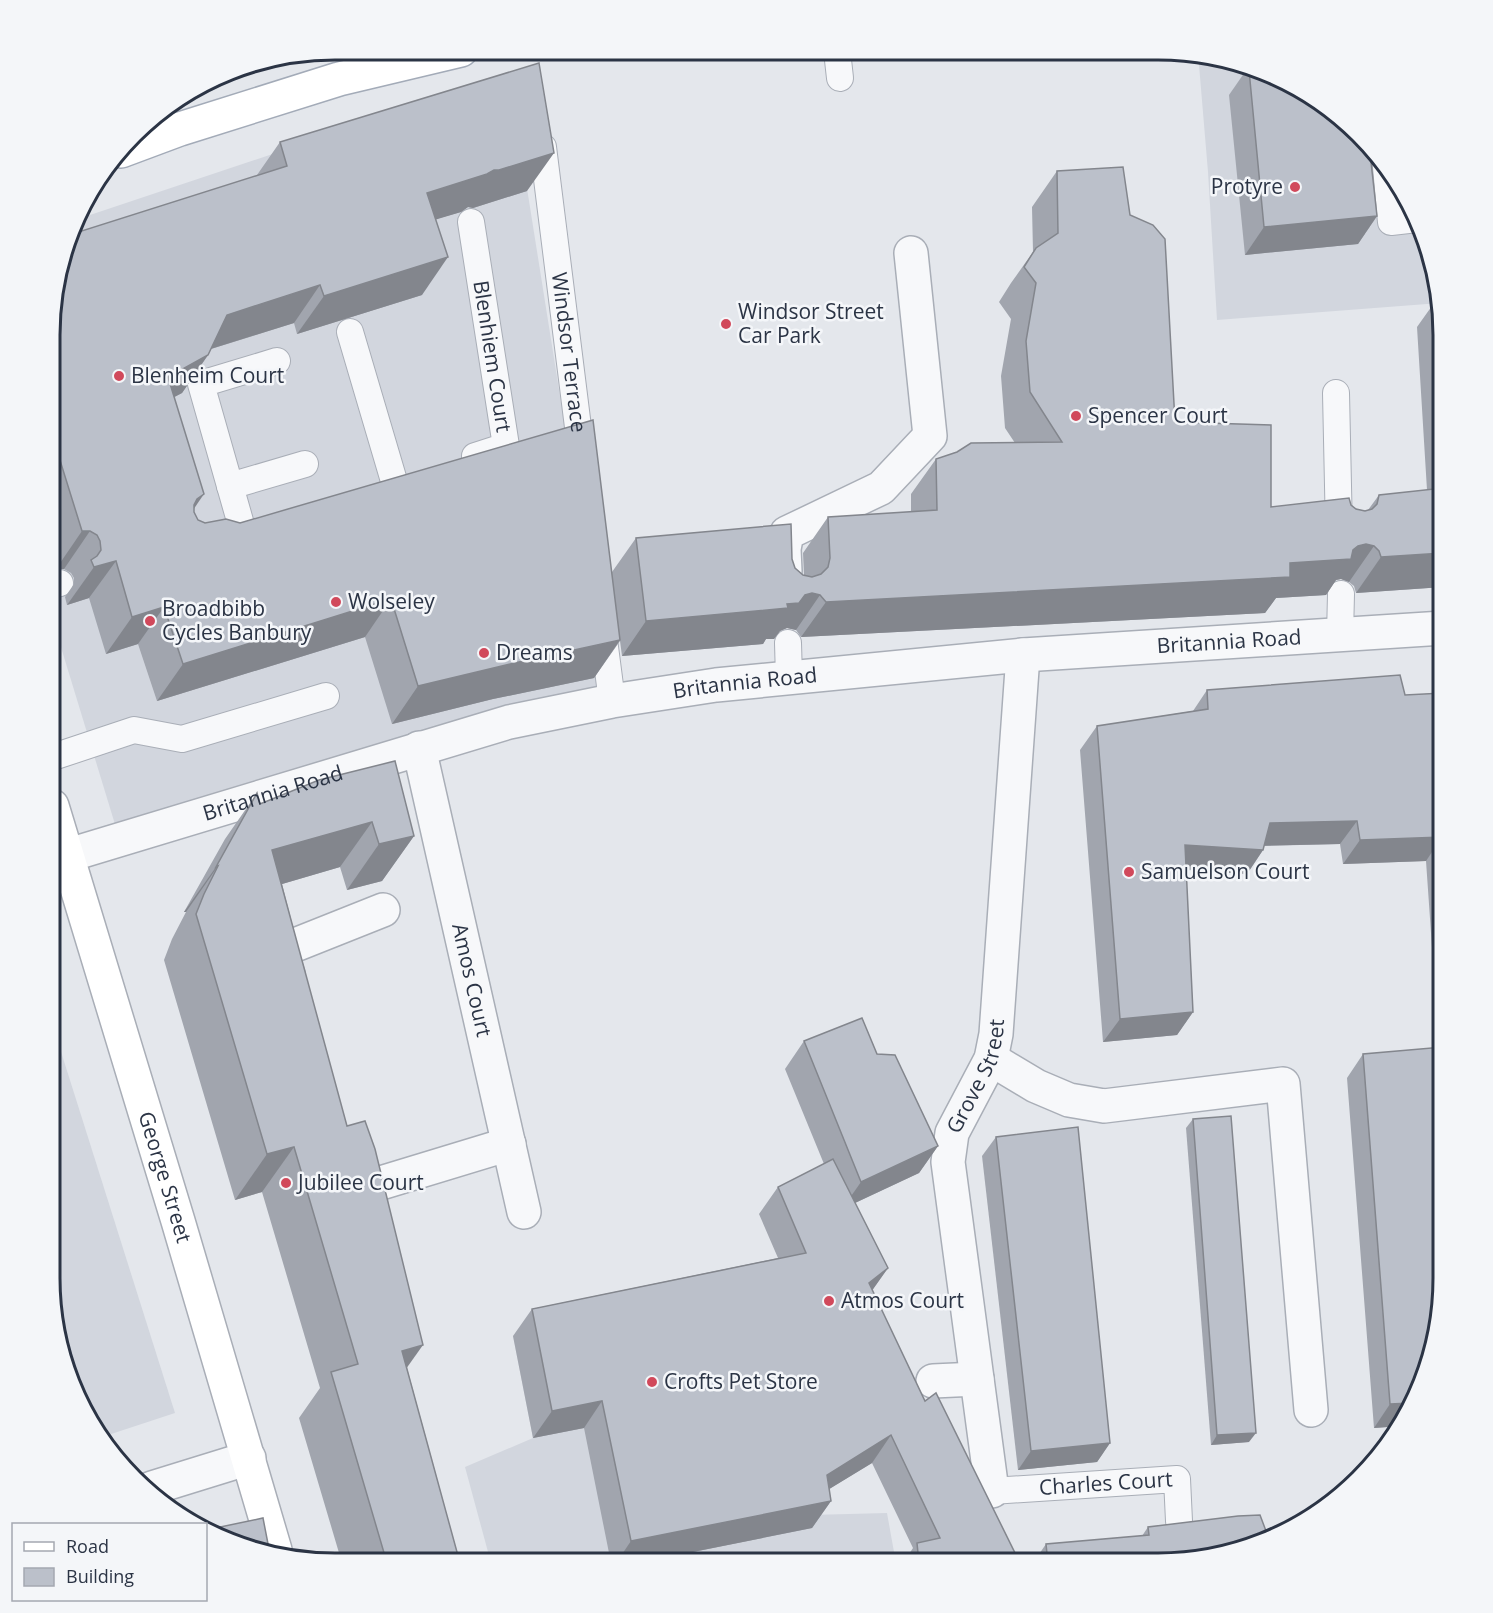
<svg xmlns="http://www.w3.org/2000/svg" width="1493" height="1613" font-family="'Open Sans',sans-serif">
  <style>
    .built { fill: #d2d6de }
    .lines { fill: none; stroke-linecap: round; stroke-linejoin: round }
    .lane-casing { stroke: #a9aeb7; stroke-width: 28 }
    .street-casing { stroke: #a9aeb7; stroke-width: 36 }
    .secondary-casing { stroke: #a9aeb7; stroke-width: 36 }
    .primary-casing { stroke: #a3abb8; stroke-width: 36 }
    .lane { stroke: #f7f8fa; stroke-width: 26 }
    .street { stroke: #f7f8fa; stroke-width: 33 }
    .secondary { stroke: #fff; stroke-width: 33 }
    .primary { stroke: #fff; stroke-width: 33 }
    .wall { fill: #a1a5ae }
    .shaded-wall { fill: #83868d }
    .building { fill: #bbc0ca; stroke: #83868d; stroke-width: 1.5 }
    .poi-dot { fill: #d1495b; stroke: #f4f6f9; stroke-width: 2 }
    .labels { text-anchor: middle; stroke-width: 5; stroke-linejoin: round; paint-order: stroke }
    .poi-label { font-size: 21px; fill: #2b3445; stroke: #f4f6f9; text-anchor: start }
    .street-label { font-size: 21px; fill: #2b3445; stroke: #f4f6f9 }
    .rim { fill: none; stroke: #2b3445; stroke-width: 3 }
  </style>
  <rect width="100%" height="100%" fill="#e4e7ec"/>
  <!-- built -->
  <g class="built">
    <path d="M1198,53L1301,88L1395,176L1428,243L1440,303L1217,320L1208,172Z"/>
    <path d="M509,75L587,566L606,710L121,844L53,621L55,279L78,219Z"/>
    <path d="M51,1020L175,1413L99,1438L65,1370L50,1297Z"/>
    <path d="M762,1285L810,1515L887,1513L896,1563H564L562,1557L533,1563H491L465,1467L533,1438L513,1336Z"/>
  </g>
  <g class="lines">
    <!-- lane casing -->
    <g class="lane-casing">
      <g id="lane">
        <path d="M837,51L840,78"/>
        <path id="s1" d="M543,147L582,459"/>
        <path d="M1386,167L1391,222L1417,219"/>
        <path id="s2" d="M471,222L506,446L475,456"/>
        <path d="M350,332L394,481"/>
        <path d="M1336,393L1339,532"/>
        <path d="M230,486L305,464"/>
        <path d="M214,537L242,528L201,384L277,361"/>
        <path d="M53,585L60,583"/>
        <path d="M602,624L612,701"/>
        <path d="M1340,635L1341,594"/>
        <path d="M788,643L789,678"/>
        <path d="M53,757L134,730L182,739L326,696"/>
        <path id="s3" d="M992,1491L1177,1479L1179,1521"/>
      </g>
    </g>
    <!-- street casing -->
    <g class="street-casing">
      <g id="street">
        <path d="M785,571L784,549L787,533L881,488L930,436L911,253"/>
        <path id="s4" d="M419,748L524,1212"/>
        <path id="s5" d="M69,855L509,722L612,701L716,685L1023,655L1443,628"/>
        <path d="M288,975L280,951L383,910"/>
        <path d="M991,1059L1036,1086L1069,1100L1104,1106L1283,1084L1311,1410"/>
        <path d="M361,1189L509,1144"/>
        <path d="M933,1381L977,1379"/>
        <path d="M152,1488L249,1458"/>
        <path id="s6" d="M992,1491L948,1162L952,1133L991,1059L996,1034L1023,655"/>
      </g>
    </g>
    <!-- secondary casing -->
    <g class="secondary-casing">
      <g id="secondary">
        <path id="s7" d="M52,806L178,1221L275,1550"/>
      </g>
    </g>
    <!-- primary casing -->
    <g class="primary-casing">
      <path id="primary" d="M121,151L180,129L339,79L461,50"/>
    </g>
    <!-- lane -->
    <use href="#lane" class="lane"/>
    <!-- street -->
    <use href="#street" class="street"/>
    <!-- secondary -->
    <use href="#secondary" class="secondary"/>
    <!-- primary -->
    <use href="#primary" class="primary"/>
  </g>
  <!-- wall -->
  <g class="wall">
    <path d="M1247,69L1301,88L1377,216L1358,244L1245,255L1229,95Z"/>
    <path d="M280,142L527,191L473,208L468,207L461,212L436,219L422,295L297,334L294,323L211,349L208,355L182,393L174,397L194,512L198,520L205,523H240L612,572L636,538L792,559L795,568L804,576L803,553L828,517L911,512V494L936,459L1015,443L1005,428L1001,376L1011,319L999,302L1011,283L1033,252L1032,207L1057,171L1130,215L1175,422L1271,507L1351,505L1356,509L1365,511L1368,510L1379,495L1427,490L1417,327L1439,296L1443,316V587L1356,593L1354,586L1349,582L1341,579L1336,580L1326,595L1276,598L1265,613L801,637L796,630L787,628L780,631L774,639H766L763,644L622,656L620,641L594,678L493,699L392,724L365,637L157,701L138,644L106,654L89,598L67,605L65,597L74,584V578L71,573L64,569H56L54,562L55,279L257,175Z"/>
    <path d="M1207,690L1405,695L1443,693V1297L1405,1421L1401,1426L1374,1428L1347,1078L1363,1054L1439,1048L1426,861L1343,864L1340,844L1264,846L1263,850L1247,874L1186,870L1193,1012L1177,1035L1103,1042L1080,750L1097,726L1193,711Z"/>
    <path d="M319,780L414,836L382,881L347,890L340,867L282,884L407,1368L460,1563H342L299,1418L320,1388L262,1192L235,1200L164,960L172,939L186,912H184L225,839L257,793L260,804Z"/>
    <path d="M804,1041L877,1054L938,1146L919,1173L855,1203L888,1268L872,1290L925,1401L1020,1563H903L913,1548L872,1463L829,1489L831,1501L812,1528L638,1563H611L584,1428L533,1438L513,1336L532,1309L778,1258L759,1214L778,1187L824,1164L785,1069Z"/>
    <path d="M1193,1119L1249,1442L1211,1445L1186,1128Z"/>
    <path d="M996,1137L1110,1443L1097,1462L1018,1470L982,1156Z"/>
    <path d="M1148,1527L1266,1531L1177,1563H1033L1046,1544L1142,1536Z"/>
  </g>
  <!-- shaded-wall -->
  <g class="shaded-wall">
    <path d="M554,153L527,191L473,208L468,207L461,212L401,230L427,193L494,170Z"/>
    <path d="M1377,216L1358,244L1245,255L1264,227Z"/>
    <path d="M448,257L422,295L297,334L324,296Z"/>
    <path d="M320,285L294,323L201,352L227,315Z"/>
    <path d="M208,355L182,393L142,414L168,377Z"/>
    <path d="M204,494L178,532L197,499Z"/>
    <path d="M82,531H90L64,569H56Z"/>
    <path d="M1366,544L1374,546L1349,582L1341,579L1336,580L1326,595L1276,598L1265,613L801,637L826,602L1290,563L1353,550L1358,546Z"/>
    <path d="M1443,553V587L1356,593L1381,557Z"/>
    <path d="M116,561L89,598L67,605L94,567Z"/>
    <path d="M812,593L820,595L796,630L787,628L780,631L774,639H766L763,644L622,656L646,621L787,604L805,595Z"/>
    <path d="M391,599L365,637L157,701L183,664Z"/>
    <path d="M164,607L138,644L106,654L132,617Z"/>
    <path d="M620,640L594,678L493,699L392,724L418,686L519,662Z"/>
    <path d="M1357,821L1340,844L1253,846L1270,823Z"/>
    <path d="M372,822L340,867L241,896L272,850Z"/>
    <path d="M414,836L382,881L347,890L379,844Z"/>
    <path d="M1442,837L1426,861L1343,864L1360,840Z"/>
    <path d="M1185,845L1263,850L1247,874L1168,868Z"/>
    <path d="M218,866L186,912H184L216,867Z"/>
    <path d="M1193,1012L1177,1035L1103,1042L1120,1019Z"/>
    <path d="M938,1146L919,1173L842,1209L861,1182Z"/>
    <path d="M294,1147L262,1192L235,1200L267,1154Z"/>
    <path d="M888,1268L869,1295V1283Z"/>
    <path d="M423,1345L391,1390L402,1351Z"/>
    <path d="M602,1401L584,1428L533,1438L552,1411Z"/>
    <path d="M1411,1403L1405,1421L1401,1426L1374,1428L1390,1404Z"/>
    <path d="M1256,1433L1249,1442L1211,1445L1217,1435Z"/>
    <path d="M891,1435L872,1463L808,1502L827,1475Z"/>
    <path d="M1110,1443L1097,1462L1018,1470L1031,1451Z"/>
    <path d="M831,1501L812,1528L638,1563H616L631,1541Z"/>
  </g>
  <!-- building -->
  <g class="building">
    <path d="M539,63L554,153L499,170H494L487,174L427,193L448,257L324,296L320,285L227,315L208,355L168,377L204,494L197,499L194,505V512L198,520L205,523L226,519L240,523L593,420L620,640L519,662L418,686L391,599L183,664L164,607L132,617L116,561L94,567L91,560L97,556L101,550L100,541L97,535L90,531H82L54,441L55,279L72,234L287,166L280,142Z"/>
    <path d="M1249,70L1301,88L1370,153L1377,216L1264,227Z"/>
    <path d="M1123,167L1130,215L1153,225L1165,239L1175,422L1271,425V507L1349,498L1351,505L1356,509L1365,511L1372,509L1377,504L1379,495L1443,488V553L1381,557L1379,551L1374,546L1366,544L1358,546L1353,550L1351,559L1290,563V577L826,602L820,595L812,593L805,595L799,603L787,604L788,608L646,621L636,538L791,524L792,559L795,568L803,575L812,577L821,574L828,567L830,558L828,517L937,510L936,459L957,452L971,443L1062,442L1030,392L1026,341L1036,283L1024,267L1036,248L1058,233L1057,171Z"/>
    <path d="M1400,675L1405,695L1443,693V849L1442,837L1360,840L1357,821L1270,823L1263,850L1185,845L1193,1012L1120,1019L1097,726L1208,709L1207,690Z"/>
    <path d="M395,761L414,836L379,844L372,822L272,850L347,1126L365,1121L375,1149L423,1345L402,1351L460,1563H387L331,1372L358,1364L294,1147L267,1154L196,914L204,894L218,866L216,867L257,793L260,804L319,780Z"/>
    <path d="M862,1018L877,1054L895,1055L938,1146L861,1182L804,1041Z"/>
    <path d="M1443,1047V1297L1411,1403L1390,1404L1363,1054Z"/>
    <path d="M1231,1116L1256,1433L1217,1435L1193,1119Z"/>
    <path d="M1078,1127L1110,1443L1031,1451L996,1137Z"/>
    <path d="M833,1159L888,1268L869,1283L925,1401L936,1393L1020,1563H919L917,1543L940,1538L891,1435L827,1475L831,1501L631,1541L602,1401L552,1411L532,1309L806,1253L778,1187Z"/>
    <path d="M1260,1515L1266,1531L1288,1530L1250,1548L1177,1563H1048L1046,1544L1149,1535L1148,1527L1238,1516Z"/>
    <path d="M263,1518L269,1549L206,1530Z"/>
  </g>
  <!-- markers -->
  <g class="poi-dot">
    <circle cx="1295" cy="187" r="6"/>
    <circle cx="726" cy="324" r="6"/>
    <circle cx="119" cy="376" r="6"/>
    <circle cx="1076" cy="416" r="6"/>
    <circle cx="336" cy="602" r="6"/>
    <circle cx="150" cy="621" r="6"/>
    <circle cx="484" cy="653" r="6"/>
    <circle cx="1129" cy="872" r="6"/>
    <circle cx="286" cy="1183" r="6"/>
    <circle cx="829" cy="1301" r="6"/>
    <circle cx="652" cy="1382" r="6"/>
  </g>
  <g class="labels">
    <!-- poi labels -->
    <g class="poi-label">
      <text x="1283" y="194" text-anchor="end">Protyre</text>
      <text x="738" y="319">Windsor Street<tspan x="738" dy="24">Car Park</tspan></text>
      <text x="131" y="383">Blenheim Court</text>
      <text x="1088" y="423">Spencer Court</text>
      <text x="348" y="609">Wolseley</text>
      <text x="162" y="616">Broadbibb<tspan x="162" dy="24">Cycles Banbury</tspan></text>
      <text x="496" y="660">Dreams</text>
      <text x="1141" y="879">Samuelson Court</text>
      <text x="298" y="1190">Jubilee Court</text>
      <text x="841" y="1308">Atmos Court</text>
      <text x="664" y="1389">Crofts Pet Store</text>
    </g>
    <!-- street labels -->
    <g class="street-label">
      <text dy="7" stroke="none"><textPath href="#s1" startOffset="207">Windsor Terrace</textPath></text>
      <text dy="7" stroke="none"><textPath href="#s2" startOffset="136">Blenhiem Court</textPath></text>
      <text dy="7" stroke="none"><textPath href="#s5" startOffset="1185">Britannia Road</textPath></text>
      <text dy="7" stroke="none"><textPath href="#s5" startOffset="699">Britannia Road</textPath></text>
      <text dy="7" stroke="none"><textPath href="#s5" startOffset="213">Britannia Road</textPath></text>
      <text dy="7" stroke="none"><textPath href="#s4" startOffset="238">Amos Court</textPath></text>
      <text dy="7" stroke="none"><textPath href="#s6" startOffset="424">Grove Street</textPath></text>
      <text dy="7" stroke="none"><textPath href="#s7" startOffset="388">George Street</textPath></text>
      <text dy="7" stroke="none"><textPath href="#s3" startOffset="114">Charles Court</textPath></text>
    </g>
  </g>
  <!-- crop -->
  <path d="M0 0H1493V1613H0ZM335 60H1158A275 275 0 0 1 1433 335V1278A275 275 0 0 1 1158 1553H335A275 275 0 0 1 60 1278V335A275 275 0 0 1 335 60Z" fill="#f4f6f9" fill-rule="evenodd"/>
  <path class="rim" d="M335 60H1158A275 275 0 0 1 1433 335V1278A275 275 0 0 1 1158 1553H335A275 275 0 0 1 60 1278V335A275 275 0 0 1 335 60Z"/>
  <!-- legend -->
  <rect x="12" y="1523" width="195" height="78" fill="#f4f6f9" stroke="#a4a8b1" stroke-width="1.5"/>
  <rect x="24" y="1542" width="30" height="9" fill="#ffffff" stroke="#a4a8b1" stroke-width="1.5"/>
  <text x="66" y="1553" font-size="18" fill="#2b3445">Road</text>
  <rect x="24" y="1568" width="30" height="18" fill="#bbc0ca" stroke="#a4a8b1" stroke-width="1.5"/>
  <text x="66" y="1583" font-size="18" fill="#2b3445">Building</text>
</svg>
